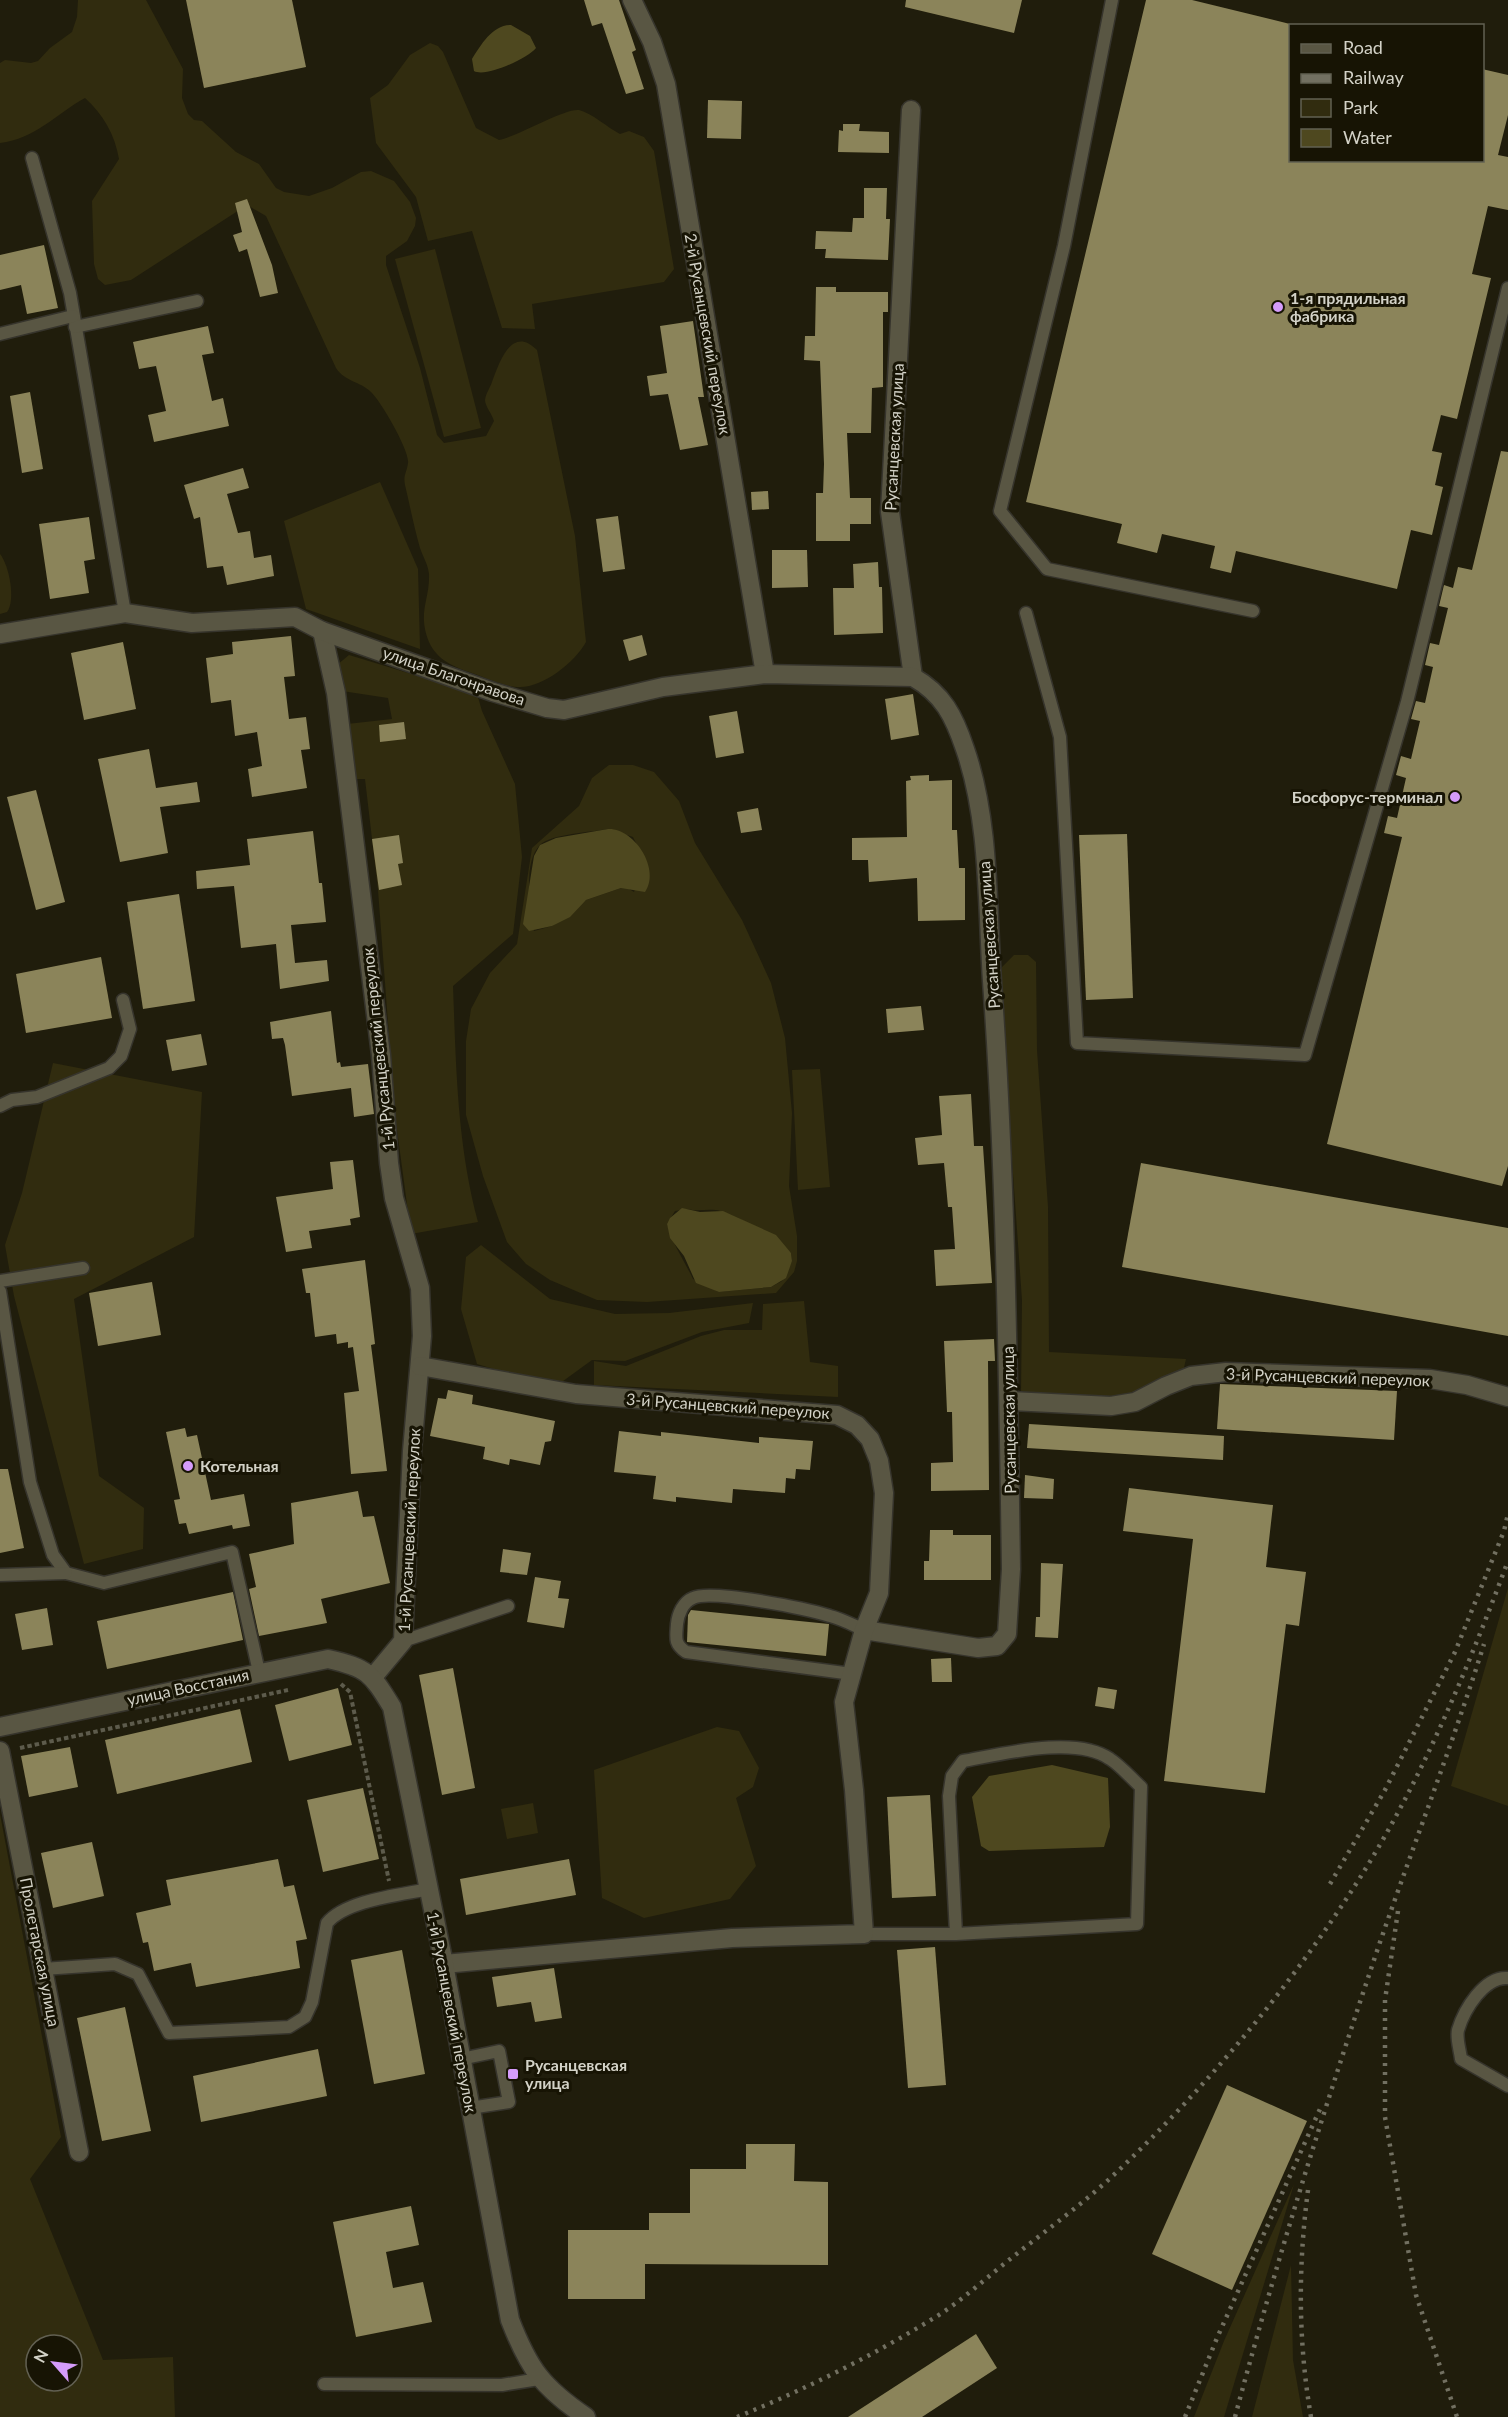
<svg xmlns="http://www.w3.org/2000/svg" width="1508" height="2417" font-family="Lato,sans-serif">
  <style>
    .green { fill: #312c0f; fill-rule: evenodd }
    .water { fill: #4e481f }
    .building { fill: #8b845a }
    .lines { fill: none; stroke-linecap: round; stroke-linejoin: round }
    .lane-casing { stroke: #36342c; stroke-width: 15 }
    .street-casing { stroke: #36342c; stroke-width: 21 }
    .secondary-casing { stroke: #36342c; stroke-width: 21 }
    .path { stroke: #5d5b4c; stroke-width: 4; stroke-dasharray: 4.5 3; stroke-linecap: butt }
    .lane { stroke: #595643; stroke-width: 12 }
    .street { stroke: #595643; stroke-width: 18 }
    .secondary { stroke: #595643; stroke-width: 18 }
    .rail { stroke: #727061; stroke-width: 4.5; stroke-dasharray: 3 6; stroke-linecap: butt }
    .poi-dot { fill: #d59cfb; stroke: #171404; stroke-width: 2 }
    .labels { text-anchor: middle; stroke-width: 6; stroke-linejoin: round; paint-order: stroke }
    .poi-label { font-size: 16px; font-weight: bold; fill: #d3d2c7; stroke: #171404; text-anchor: start }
    .street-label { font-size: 16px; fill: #d3d2c7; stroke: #171404 }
  </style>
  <rect width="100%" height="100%" fill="#201d0c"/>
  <!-- green -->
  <g class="green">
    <path d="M78,0H146L183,69L182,98L188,114L194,120L202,121L236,152L259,164L276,188L284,192L309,196L332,188L361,172L371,171L394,181L410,202L416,218L415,226L407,241L386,256V265L420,368L437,435L444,443L486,436L494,421C492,414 485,406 485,400C486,393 490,388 492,382C499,364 511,324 537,350L575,536L586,642C575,662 544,687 520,687C505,687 487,678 472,673C454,667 437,660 429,642C417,612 430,600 429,574C428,564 423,557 420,548C414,527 410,506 405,485C403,475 407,472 408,463C410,451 380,400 371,392C360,381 345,382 336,368L266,216L247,205L131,280L105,285L98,279L94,264L92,201L119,159C115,135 103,114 85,98C56,114 35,139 0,143V63L5,60L31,63L38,61L50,48L72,32L77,17Z"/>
    <path d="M430,43L438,46L443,52L476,128L499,140C518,136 565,108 579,110C592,113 608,128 620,134L629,131L644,137L654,151L674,269L664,282L532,304L535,329L502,328L472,231L428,241L416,197L376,143L370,98L388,85L410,55Z"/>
    <path d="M435,249L481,428L444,437L395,259Z"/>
    <path d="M380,482L418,569L420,649L306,609L284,521Z"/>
    <path d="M0,554C9,565 16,600 7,612L0,614Z"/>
    <path d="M349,655L477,694L482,711L515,784L522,857L513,934L453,986C456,1065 457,1144 478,1222L411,1234L395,1115L378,890L365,779H354L347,724L392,719L388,698L342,691L337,665Z"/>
    <path d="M609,765H633L654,772L679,801L695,843L742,920L771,983L785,1038L792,1113L789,1186L797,1236V1261L794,1272L776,1293L647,1302L597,1300L550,1280L526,1264L507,1242L483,1176L466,1115V1041L471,1009L490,973L517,944L532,848L579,806L592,778ZM608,829L633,837L645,862L634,892L626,887L621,888L586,900L552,926L534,931C531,909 522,863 540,845C550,834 593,832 608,829ZM687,1209C699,1212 710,1208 720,1211C746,1218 769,1238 791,1253L792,1261L782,1281L771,1287L719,1292L693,1279C684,1260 672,1243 667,1224L675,1211Z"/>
    <path d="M1014,955H1028L1036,962L1037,1050L1048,1207L1049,1352L1186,1359L1182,1376L1130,1398L1021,1395L1022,1300L1000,991L1002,967Z"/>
    <path d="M53,1063L202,1092L194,1237L74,1299L99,1476L144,1508L143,1549L84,1564L14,1296L5,1245L22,1193Z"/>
    <path d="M820,1069L830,1187L798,1190L792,1070Z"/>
    <path d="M481,1245L550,1299L615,1314L669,1313L753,1303L749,1323L702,1332L625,1361L592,1360L559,1384L523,1378L477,1364L461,1309L466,1257Z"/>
    <path d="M804,1301L810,1362L838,1366V1397L594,1385V1361L626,1366L701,1336L724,1330H762L763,1304Z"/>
    <path d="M1508,1588V1806L1451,1786Z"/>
    <path d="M717,1727L739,1731L759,1768L753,1787L736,1798L756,1866L730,1899L644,1918L602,1898L594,1770Z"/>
    <path d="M533,1803L538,1833L507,1839L501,1809Z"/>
    <path d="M0,1814L61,2137L30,2179L103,2360L173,2357L175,2417H0ZM36,2345H72V2381H36Z"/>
    <path d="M1294,2184L1224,2417H1194L1224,2341Z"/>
    <path d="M1291,2265L1293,2360L1303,2417H1252Z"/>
  </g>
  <!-- water -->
  <g class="water">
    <path d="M511,25L530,36L536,48C528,58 486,78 474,71L472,59C481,45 492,25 511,25Z"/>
    <path d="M608,829C635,828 661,870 645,892L621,888L586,900L570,917L552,926L529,931L523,924L534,856L540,845L556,838Z"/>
    <path d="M682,1208L700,1212L723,1211L776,1235L791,1253L792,1261L786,1278L771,1287L719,1292L696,1283L684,1256L670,1238L667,1224L670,1218Z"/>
    <path d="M1052,1765L1108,1778L1110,1827L1104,1847L989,1851L981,1846L972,1797L989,1776Z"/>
  </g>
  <!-- building -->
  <g class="building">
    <path d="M186,0H292L306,67L204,88Z"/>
    <path d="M584,0H619L636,50L632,52L644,89L626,94L602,23L592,26Z"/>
    <path d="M906,0H1022L1014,33L905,7Z"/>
    <path d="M1146,0H1192L1290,24V160H1482V69L1508,75V115L1498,155L1508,157V210L1488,206L1472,274L1491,278L1457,419L1441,415L1432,451L1442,453L1435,485L1443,487L1432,535L1411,530L1397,589L1236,551L1231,573L1210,568L1215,546L1162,534L1157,553L1117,543L1122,524L1026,502Z"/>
    <path d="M708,100L742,101L741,139L707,138Z"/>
    <path d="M843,124H860L859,131L889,132V153L838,152L839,130L843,131Z"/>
    <path d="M864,188H887L886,219H890L888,260L825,258L826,249H815L816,231L852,232L853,218H864Z"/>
    <path d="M247,199L272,265L278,293L260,297L247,249L239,252L233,235L242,232L235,203Z"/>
    <path d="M44,245L58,308L27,314L21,285L0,290V255Z"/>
    <path d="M816,287H836V292H888V312H883V387L872,388L871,433H847L850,498H871V524H850V541H816V493H823L824,464L820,361L804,360L805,336H815Z"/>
    <path d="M693,321L704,397H698L708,445L680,450L668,394L650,396L647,376L667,373L660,326Z"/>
    <path d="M208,326L214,353L202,355L212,401L223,398L229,426L154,442L148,415L166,411L156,366L139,369L133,342Z"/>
    <path d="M30,392L43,469L22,473L10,396Z"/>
    <path d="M1501,451L1508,452V1166L1502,1186L1327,1144L1402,837L1384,833L1388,816L1397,818L1406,778L1396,775L1401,756L1411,759L1420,721L1411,719L1416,701L1425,703L1433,667L1425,665L1430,643L1439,645L1448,608L1439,606L1444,585L1453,588L1458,567L1472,570Z"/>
    <path d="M243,468L249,488L227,494L238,533L250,531L254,558L271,555L274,576L227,585L223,566L207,568L200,517L194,519L184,485Z"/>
    <path d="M768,491L769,509L752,510L751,492Z"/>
    <path d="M618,516L625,569L603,572L596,519Z"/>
    <path d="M89,517L95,559L84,561L89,593L50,599L39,524Z"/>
    <path d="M772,550H807L808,587L772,588Z"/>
    <path d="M878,562L879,587H882L883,633L834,635L833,588H854L853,564Z"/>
    <path d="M642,635L647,655L629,661L623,640Z"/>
    <path d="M291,636L295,676L284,677L289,719L306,717L310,749L301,750L307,788L252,797L248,769L262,766L257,732L235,736L231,700L211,703L206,658L233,654L232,642Z"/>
    <path d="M123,642L136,709L84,720L71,653Z"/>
    <path d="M913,694L919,735L891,740L885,699Z"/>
    <path d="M737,711L744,753L716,758L709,716Z"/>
    <path d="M404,722L406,739L380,742L379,725Z"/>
    <path d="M149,749L156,788L197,782L200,802L160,807L168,853L120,862L98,759Z"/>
    <path d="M929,775V781L952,780V830H957L959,868H965V920L918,921L917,878L869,882L868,860H852V838L907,837L906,781L911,780L910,776Z"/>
    <path d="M36,790L65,902L36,910L7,797Z"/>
    <path d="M758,808L762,830L741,833L737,812Z"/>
    <path d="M313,831L319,883H322L326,922L291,925L295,963L327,960L329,981L280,989L276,944L241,948L234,886L197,889L196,871L250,865L247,839Z"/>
    <path d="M1127,834L1133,998L1086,1000L1079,835Z"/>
    <path d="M399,835L403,863L398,864L402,885L379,890L372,839Z"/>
    <path d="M179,894L195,1001L143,1009L127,902Z"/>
    <path d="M101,957L112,1018L26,1033L16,974Z"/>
    <path d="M921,1006L924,1030L888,1033L886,1009Z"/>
    <path d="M331,1011L337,1063L340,1062L341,1067L368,1064L374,1114L354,1117L351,1088L292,1096L285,1045L283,1038L272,1039L270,1022Z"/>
    <path d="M201,1034L207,1065L172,1071L166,1040Z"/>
    <path d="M971,1094L974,1146H983L992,1283L936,1286L934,1250L955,1249L952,1207H948L944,1163L918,1165L915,1138L942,1135L939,1096Z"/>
    <path d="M353,1160L360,1217L350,1219L351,1225L309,1231L312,1248L286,1252L276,1197L333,1189L330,1162Z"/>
    <path d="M1141,1163L1508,1228V1336L1122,1267Z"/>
    <path d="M365,1260L375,1344L371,1345L387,1471L351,1474L344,1393L359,1391L353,1347L348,1348V1342L337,1344L336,1334L315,1337L310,1293H306L302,1269Z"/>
    <path d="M152,1282L161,1335L98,1346L89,1293Z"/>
    <path d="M994,1339L995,1361H988L989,1490L931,1491V1463L953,1462L952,1412H947L944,1341Z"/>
    <path d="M1220,1384L1397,1391L1394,1440L1217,1429Z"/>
    <path d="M448,1390L473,1395L472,1404L555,1421L551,1441L545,1442L540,1465L510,1459L509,1465L483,1459L485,1447L430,1436L438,1398L446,1399Z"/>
    <path d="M1029,1424L1224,1436L1223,1460L1027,1448Z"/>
    <path d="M185,1428L187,1437L197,1435L211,1500L244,1494L250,1526L233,1529L232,1525L189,1534L186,1523L179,1524L174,1500L180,1499L166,1432Z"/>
    <path d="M619,1431L661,1436V1432L759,1443V1437L813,1441L810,1470L796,1469L795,1479L786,1478L785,1493L733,1489L732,1503L676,1497V1502L653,1499L656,1476L614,1472Z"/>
    <path d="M0,1469H8L24,1548L0,1553Z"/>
    <path d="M1025,1475L1054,1479L1053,1499L1024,1498Z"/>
    <path d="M1129,1488L1273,1505L1266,1567L1306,1572L1299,1626L1286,1624L1265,1793L1164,1781L1193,1539L1123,1531Z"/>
    <path d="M358,1491L363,1517L374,1516L390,1583L321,1599L327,1623L259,1636L249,1589L256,1587L249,1554L294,1544L291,1503Z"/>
    <path d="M930,1530H953V1535H991V1580H924V1561H929Z"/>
    <path d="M503,1549L531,1553L527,1575L500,1572Z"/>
    <path d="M1041,1563L1063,1564L1058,1638L1035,1637L1036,1617H1040Z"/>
    <path d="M535,1577L561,1581L558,1598L569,1599L564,1628L527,1622Z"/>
    <path d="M233,1592L243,1640L107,1669L97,1621Z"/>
    <path d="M47,1608L53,1645L22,1650L15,1614Z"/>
    <path d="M691,1610L829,1624L826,1656L687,1642L688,1615Z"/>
    <path d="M951,1658L952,1682H932L931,1659Z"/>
    <path d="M453,1668L475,1788L442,1795L419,1675Z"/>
    <path d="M1098,1687L1117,1690L1114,1709L1095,1706Z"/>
    <path d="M338,1688L352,1745L289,1761L275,1705Z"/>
    <path d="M240,1709L252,1762L117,1794L105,1740Z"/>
    <path d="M70,1747L78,1787L29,1797L21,1756Z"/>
    <path d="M363,1788L379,1859L323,1872L307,1800Z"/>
    <path d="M930,1795L936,1896L892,1898L887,1797Z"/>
    <path d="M92,1842L104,1896L53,1908L41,1853Z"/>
    <path d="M278,1859L284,1887L294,1885L307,1939L296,1941L300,1968L196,1987L191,1963L154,1971L148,1942L143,1943L136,1913L171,1905L166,1880Z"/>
    <path d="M569,1859L576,1895L466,1915L460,1879Z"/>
    <path d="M935,1947L946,2085L908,2088L897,1950Z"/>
    <path d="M402,1950L425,2074L374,2084L351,1960Z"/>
    <path d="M554,1968L562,2018L535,2022L531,2002L497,2007L492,1977Z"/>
    <path d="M125,2007L151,2131L102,2141L77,2018Z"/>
    <path d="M318,2049L327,2096L201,2122L193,2076Z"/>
    <path d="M1227,2085L1307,2121L1232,2290L1152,2254Z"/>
    <path d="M746,2144H795L794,2181L828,2182V2265L645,2264V2299H568V2230H649V2213H690V2169H746Z"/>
    <path d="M411,2206L419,2245L386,2252L393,2288L423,2282L432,2322L356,2337L333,2222Z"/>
    <path d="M976,2334L997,2368L922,2417H848Z"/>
  </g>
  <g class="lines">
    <!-- lane casing -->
    <g class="lane-casing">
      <g id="lane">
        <path d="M1112,0L1064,246L1000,511L1047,569L1253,611"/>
        <path d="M32,158L70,293L125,613"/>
        <path d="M75,327L197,301"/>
        <path d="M0,334L73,316"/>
        <path d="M1026,613L1060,737L1077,1043L1305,1055L1407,702L1508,288"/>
        <path d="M0,1106L12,1100L37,1097L109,1068L121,1056L130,1029L123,1000"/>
        <path d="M0,1281L83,1268"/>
        <path d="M0,1291L30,1482L53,1555L66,1573L104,1583L232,1552L259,1672"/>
        <path d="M0,1575L66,1573"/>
        <path d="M403,1641L508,1606"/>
        <path d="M852,1674L686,1652C674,1644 676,1638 677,1624C678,1614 683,1602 693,1598C711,1589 808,1609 830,1616C842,1619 853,1625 864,1630"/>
        <path d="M864,1934H956L1137,1924L1141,1787C1131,1778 1121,1766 1110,1759C1076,1735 1002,1754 963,1761L952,1776L949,1796L956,1934"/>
        <path d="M43,1969L115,1964L138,1974L169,2033L289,2027L305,2017L312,2002L327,1923C346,1900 400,1895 429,1889"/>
        <path d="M1508,1978C1484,1976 1464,2010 1458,2030C1456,2038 1460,2050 1461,2059L1508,2086"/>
        <path d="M461,2059L499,2051L509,2102L470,2108"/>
        <path d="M324,2384L502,2385L539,2379"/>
      </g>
    </g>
    <!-- street casing -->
    <g class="street-casing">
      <g id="street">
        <path d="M632,0L652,42L666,84L765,674"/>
        <path d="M911,110L890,512L913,677"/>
        <path d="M322,631L336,693L381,1055L389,1163L394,1198L420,1288L422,1336L412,1451L403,1641L373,1677"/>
        <path d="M0,634L125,613L192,623L295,617L322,631L493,692L547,708L564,710L663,687L765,674L913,677C943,694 954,716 965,749C990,821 987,905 992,981C1006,1177 1008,1373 1011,1569L1007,1634L997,1646L978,1648L864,1630"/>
        <path d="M420,1366L576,1394L837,1415L857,1425L870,1439L879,1461L884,1493L879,1593L864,1630L844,1702L854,1790L864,1934L732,1938L444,1964"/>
        <path d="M1009,1401L1111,1406L1135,1402L1166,1386L1191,1376L1226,1372L1430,1379L1467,1385L1508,1397"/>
        <path d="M0,1751L79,2152"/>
      </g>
    </g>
    <!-- secondary casing -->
    <g class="secondary-casing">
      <path id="secondary" d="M0,1727L328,1659C368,1668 371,1673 392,1707L444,1964L510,2320C529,2369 542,2387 586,2417"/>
    </g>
    <!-- path -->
    <g class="path">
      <path d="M341,1684L350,1692L389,1881"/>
      <path d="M20,1748L288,1690"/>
    </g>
    <!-- lane -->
    <use href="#lane" class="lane"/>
    <!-- street -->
    <use href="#street" class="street"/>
    <!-- secondary -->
    <use href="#secondary" class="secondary"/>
    <!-- rail -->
    <g class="rail">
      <path d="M1330,1884L1385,1790L1455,1652L1504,1531L1508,1514"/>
      <path d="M1398,1911L1385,2000V2117L1416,2295L1457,2417"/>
      <path d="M1308,2190C1298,2267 1298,2341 1311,2417"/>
      <path d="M737,2417C804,2390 872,2356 934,2318C962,2301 988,2276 1014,2256C1049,2228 1088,2200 1120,2169C1208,2085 1290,1987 1356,1884C1420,1784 1466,1673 1508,1561"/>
      <path d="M1185,2417L1217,2338L1320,2109"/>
      <path d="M1235,2417C1277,2259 1326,2103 1378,1948C1413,1846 1452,1746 1484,1644"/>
    </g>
  </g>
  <!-- markers -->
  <g class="poi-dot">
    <circle cx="1278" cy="307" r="6"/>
    <circle cx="1455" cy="797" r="6"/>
    <circle cx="188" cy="1466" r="6"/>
    <rect x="507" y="2068" width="12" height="12" rx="3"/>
  </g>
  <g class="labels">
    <!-- poi labels -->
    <g class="poi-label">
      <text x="1290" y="304">1-я прядильная<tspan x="1290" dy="18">фабрика</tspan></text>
      <text x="1443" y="803" text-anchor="end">Босфорус-терминал</text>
      <text x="200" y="1472">Котельная</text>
      <text x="525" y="2071">Русанцевская<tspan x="525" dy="18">улица</tspan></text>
    </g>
    <!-- street labels -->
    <g class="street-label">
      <text transform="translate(708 334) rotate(80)" y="6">2-й Русанцевский переулок</text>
      <text transform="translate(894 437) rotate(-87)" y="6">Русанцевская улица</text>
      <text transform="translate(454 676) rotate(19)" y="6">улица Благонравова</text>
      <text transform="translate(989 935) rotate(-94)" y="6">Русанцевская улица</text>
      <text transform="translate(378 1049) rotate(-96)" y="6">1-й Русанцевский переулок</text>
      <text transform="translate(1328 1377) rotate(2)" y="6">3-й Русанцевский переулок</text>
      <text transform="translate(728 1406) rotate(4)" y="6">3-й Русанцевский переулок</text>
      <text transform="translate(1009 1420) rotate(-91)" y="6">Русанцевская улица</text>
      <text transform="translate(409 1530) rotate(-87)" y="6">1-й Русанцевский переулок</text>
      <text transform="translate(188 1687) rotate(-12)" y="6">улица Восстания</text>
      <text transform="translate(40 1952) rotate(79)" y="6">Пролетарская улица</text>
      <text transform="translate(452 2012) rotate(79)" y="6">1-й Русанцевский переулок</text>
    </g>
  </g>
  <!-- legend -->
  <rect x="1289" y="24" width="195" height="138" fill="#171404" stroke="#626052" stroke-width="1.5"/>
  <rect x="1301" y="44" width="30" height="9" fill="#595643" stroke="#626052" stroke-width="1.5"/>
  <text x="1343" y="54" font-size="18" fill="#d3d2c7">Road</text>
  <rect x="1301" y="74" width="30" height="9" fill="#727061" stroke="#626052" stroke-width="1.5"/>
  <text x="1343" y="84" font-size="18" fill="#d3d2c7">Railway</text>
  <rect x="1301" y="99" width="30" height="18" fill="#312c0f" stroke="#626052" stroke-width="1.5"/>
  <text x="1343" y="114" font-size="18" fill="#d3d2c7">Park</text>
  <rect x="1301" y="129" width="30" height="18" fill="#4e481f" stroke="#626052" stroke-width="1.5"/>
  <text x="1343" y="144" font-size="18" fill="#d3d2c7">Water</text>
  <!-- north arrow -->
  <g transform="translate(54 2363) rotate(298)"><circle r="28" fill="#171404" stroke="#626052" stroke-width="1.5"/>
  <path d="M0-4.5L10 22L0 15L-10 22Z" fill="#d59cfb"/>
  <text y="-9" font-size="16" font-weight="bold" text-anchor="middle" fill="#d3d2c7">N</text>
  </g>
</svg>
